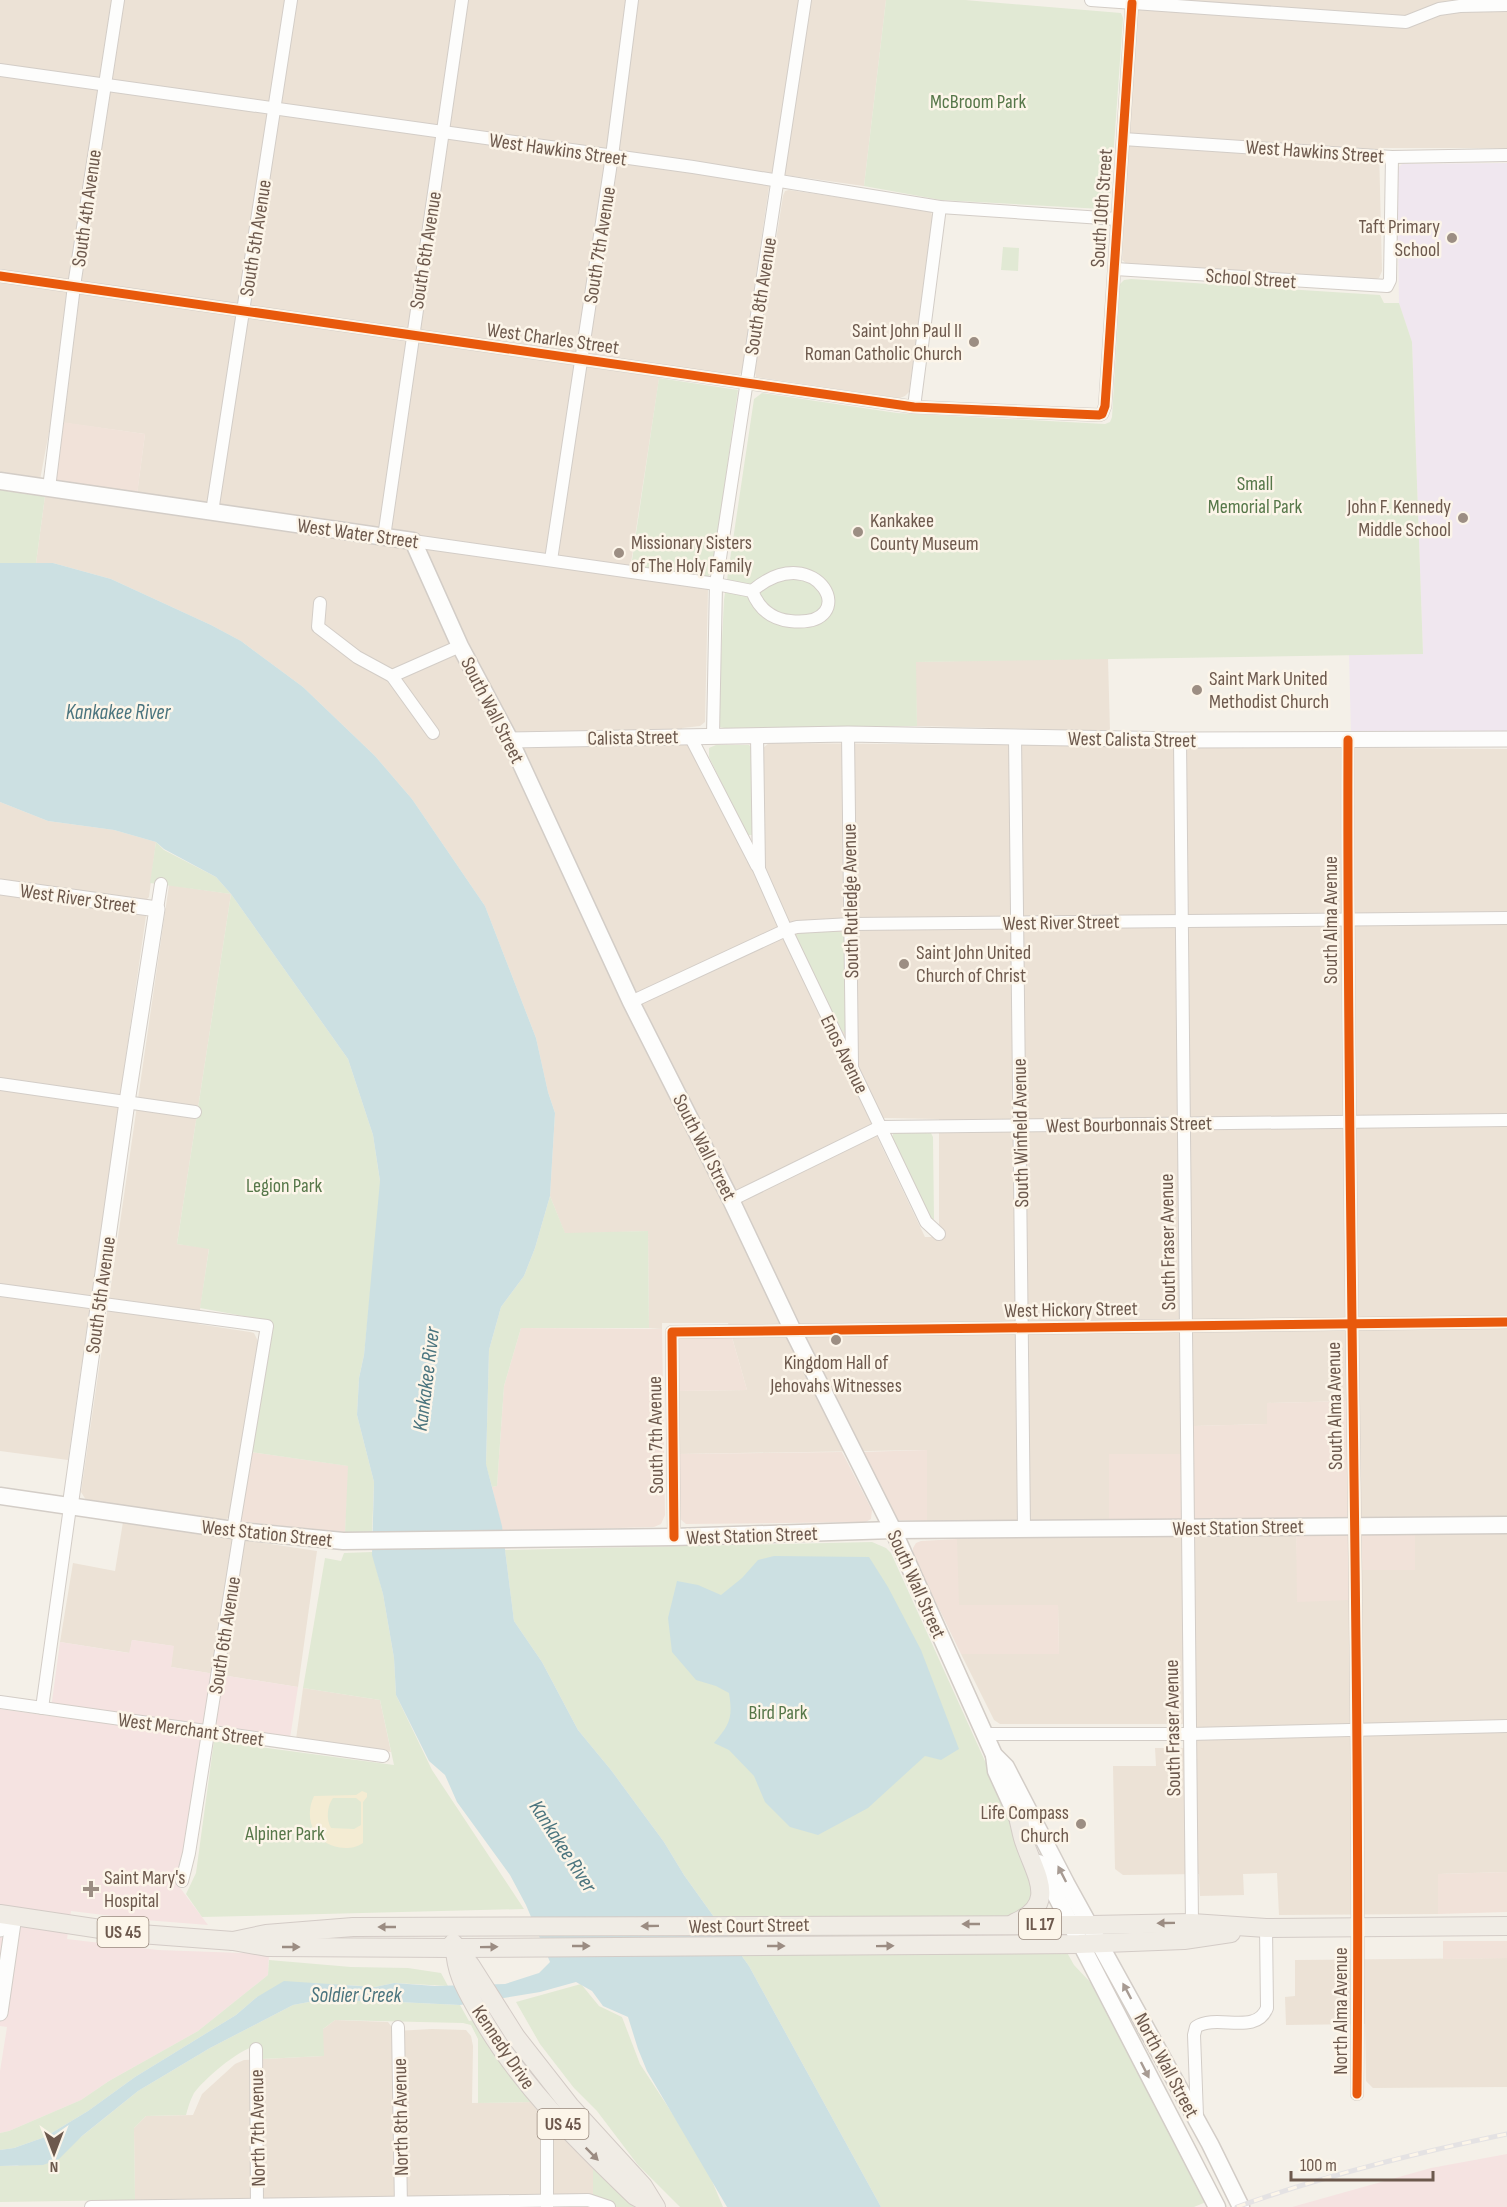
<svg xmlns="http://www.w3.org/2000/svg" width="1507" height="2207" font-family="'Sofia Sans Condensed',sans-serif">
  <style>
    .residential { fill: #ece2d6; fill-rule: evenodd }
    .commercial { fill: #f1e2d9 }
    .education { fill: #f0e7ef }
    .medical { fill: #f5e3e1 }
    .green { fill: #e1e9d4 }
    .sand { fill: #f4ecd3; fill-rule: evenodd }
    .water { fill: #cce0e2 }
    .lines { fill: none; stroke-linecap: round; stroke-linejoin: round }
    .minor-casing { stroke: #d3cdc7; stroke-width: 14 }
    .tertiary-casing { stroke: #d3cdc7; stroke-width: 17 }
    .secondary-casing { stroke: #d3cdc7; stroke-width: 19 }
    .primary-casing { stroke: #d3cbc6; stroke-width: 20 }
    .minor { stroke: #fdfdfc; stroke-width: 12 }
    .tertiary { stroke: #fdfdfc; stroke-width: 15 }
    .secondary { stroke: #fdfdfc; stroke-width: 16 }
    .primary { stroke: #f0ece5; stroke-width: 18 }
    .rail-casing { stroke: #e4e2e3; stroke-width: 5 }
    .rail { stroke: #fcf5e9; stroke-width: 3; stroke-dasharray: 9; stroke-linecap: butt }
    .cycleway-casing { stroke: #fcf5e9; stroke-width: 13 }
    .cycleway { stroke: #e8590c; stroke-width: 9 }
    .oneway { fill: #a79b93 }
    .oneway2 { fill: #9b8c82 }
    .poi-dot { fill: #9c8e83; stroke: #fcf5e9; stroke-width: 2 }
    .labels { text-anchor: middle; stroke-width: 5; stroke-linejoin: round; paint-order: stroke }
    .shield { fill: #fcf5e9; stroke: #98887c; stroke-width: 1.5 }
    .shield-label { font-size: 18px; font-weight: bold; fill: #6d594d }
    .park-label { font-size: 20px; fill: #567749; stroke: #fcf5e9 }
    .street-label { font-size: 20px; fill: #6d594d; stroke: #fcf5e9 }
    .poi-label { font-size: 20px; fill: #6d594d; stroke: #fcf5e9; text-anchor: start }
    .water-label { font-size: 21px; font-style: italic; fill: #4a747e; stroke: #fcf5e9 }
  </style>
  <rect width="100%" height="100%" fill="#f4f0e8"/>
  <!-- residential -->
  <g class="residential">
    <path d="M0,0H886L864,186L771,173L742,372L738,376L661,366L629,576L702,586L708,589L705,722L700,726L682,728L747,862H765L763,748L769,743L1507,749V1872L1438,1874V1914L1279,1915L1277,1873L1243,1874L1244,1895L1200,1896L1199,1874L1123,1875L1115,1869L1113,1766H1156L1155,1748H1197V1724H1000L994,1720L961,1654H1059L1058,1605H958L956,1521H927L926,1450L678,1454V1391L747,1390L728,1323H662V1329L649,1328L648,1231L565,1234L550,1196L555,1113L548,1092L536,1038L485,906L412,799L375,756L303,687L241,641L211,625L111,579L53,563H36L45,496L135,509L145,434L51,421L40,480L0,476ZM437,615L456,616L501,711L487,716ZM885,1118L939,1119V1237H925L871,1124ZM1346,1401L1348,1535L1414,1534L1349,1570L1298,1602L1296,1518L1109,1520L1194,1454V1426L1267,1424V1403Z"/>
    <path d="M1137,0H1507V148H1379L1382,271L1379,278L1374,280L1127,264L1122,260Z"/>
    <path d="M789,190L931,211L933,220L909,392L905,396L900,398L756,377L755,372L783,196L785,191Z"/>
    <path d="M1108,658L1110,731L917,726L915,662Z"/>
    <path d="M0,802L48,821L114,830L156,842L149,897L146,900L0,881Z"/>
    <path d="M169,885L231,894L177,1244L209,1248L198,1324L250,1332L254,1333L258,1341L230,1516L224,1521L86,1500L81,1492Z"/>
    <path d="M0,891L145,913L146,916L68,1460L0,1451Z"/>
    <path d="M123,1522L317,1551L298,1687L171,1667L173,1646L132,1640L130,1653L60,1642L73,1563L115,1571Z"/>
    <path d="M303,1688L380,1700L391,1752L296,1739Z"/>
    <path d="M1507,1958V2087L1373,2088L1366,2081L1365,2024L1286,2025L1285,1997L1295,1996V1960Z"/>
    <path d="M335,2020L388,2022L395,2031L432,2029L466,2030L471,2036L473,2046L472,2103L534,2102L593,2166L601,2197L615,2207H135L134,2128L146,2116L193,2115L202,2094L235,2064L244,2060L323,2056V2029Z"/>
  </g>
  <!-- commercial -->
  <g class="commercial">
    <path d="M62,422L145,434L137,495L56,482L55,476Z"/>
    <path d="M521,1328L662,1329L665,1515L661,1524L654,1527L543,1530L503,1533L492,1487L497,1486L504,1386Z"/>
    <path d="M731,1334L747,1390L678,1391L679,1338L682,1336Z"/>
    <path d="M1347,1401L1348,1535L1415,1534V1570H1349V1600L1297,1602L1296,1518L1109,1521V1454H1193V1426L1267,1424V1403Z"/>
    <path d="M927,1450V1521L898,1520L894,1517L861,1452Z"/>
    <path d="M250,1452L349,1466L345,1533L238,1521Z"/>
    <path d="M842,1452L872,1510L871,1519L866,1522L686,1524L679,1518L678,1454Z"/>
    <path d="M957,1539L959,1605H1058L1059,1654H961L913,1555V1548L916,1543L921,1541Z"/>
    <path d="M1507,1872V1912L1438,1914V1874Z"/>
    <path d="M1443,1941H1507V1958L1443,1959Z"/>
  </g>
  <!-- education -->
  <path class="education" d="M1507,163V732L1351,733L1349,655L1423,654L1412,342L1399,303L1397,169L1402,164Z"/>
  <!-- medical -->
  <g class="medical">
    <path d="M132,1640L174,1646L171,1667L298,1687L290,1738L204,1725L178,1885L208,1925L145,1920L71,1911L67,1939L158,1950L269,1954L268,1975L198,2031L109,2081L81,2100L9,2131L0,2133V2071L7,2027L0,2026V1709L50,1716L60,1642L129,1653Z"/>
    <path d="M1507,2154V2207H1292L1431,2168Z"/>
  </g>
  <!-- green -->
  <g class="green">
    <path d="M886,0H965L1121,13L1123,18L1110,202L1102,209L941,200L864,186Z"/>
    <path d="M1003,247L1019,248L1018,271L1001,270Z"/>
    <path d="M1131,279L1380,295L1384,303H1399L1412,342L1423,654L916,662L917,726L724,728L720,727L718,722L724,600L754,399L762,393L897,413L1105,424L1110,422L1112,417L1120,284L1124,280Z"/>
    <path d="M659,378L738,390L712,573L706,578L631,567Z"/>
    <path d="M0,490L45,496L36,563H0Z"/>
    <path d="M716,745H749L751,747L753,835H747L709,757V748Z"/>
    <path d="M156,842L164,850L216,877L231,894L348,1059L373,1135L381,1188L364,1355L359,1378L357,1415L374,1482L372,1535L345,1533L348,1466L250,1452L271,1321L200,1308L209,1249L177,1244L231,894L150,883Z"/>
    <path d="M801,932H840L847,934L845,1033L840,1029L796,938L797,933Z"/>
    <path d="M930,1131L933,1137L934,1219H931L892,1137L894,1132Z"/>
    <path d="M550,1196L565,1233L648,1231L649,1328H521L504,1386L497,1486L492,1487L486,1465L489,1350L501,1307L524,1276L535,1248Z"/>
    <path d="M872,1542L886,1548L891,1553L1008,1812L1036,1897L1074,1965L1091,1983L1206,2202L1194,2207H881L749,1966L684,1875L664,1842L611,1770L578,1730L542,1662L514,1621L505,1550Z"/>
    <path d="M372,1552L383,1594L394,1658L396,1695L432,1770L524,1909L202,1917L186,1894L196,1873L214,1741L394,1765L380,1700L303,1688L325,1558L341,1561L344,1553Z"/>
    <path d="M269,1960L351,1967L408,1968L441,1973L448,1986L394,1983L375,1987L348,1985L257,1997L236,2015L135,2077L88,2111L45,2137L14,2148L0,2150V2133L9,2131L81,2100L109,2081L198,2031L268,1975Z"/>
    <path d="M581,1984L599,2006L622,2017L640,2064L704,2162L723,2207H680L638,2165L597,2111L574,2088L540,2044L516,2002Z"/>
    <path d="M314,2001H377L460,2005L469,2021L473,2020L491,2049L534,2102L478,2103V2039L471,2025L463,2023L335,2020L323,2029L324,2056L262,2059L261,2046C246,2042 203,2080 194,2093C190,2100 188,2108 186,2115L146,2116L134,2128L135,2200L0,2202V2166H17L71,2145L138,2091L210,2048L293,2005Z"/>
    <path d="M593,2166L634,2207H615L601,2197L593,2195Z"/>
  </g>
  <!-- sand -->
  <path class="sand" d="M362,1791L367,1793V1797L363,1802V1843C357,1847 352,1848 345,1848C317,1847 302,1821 314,1796L356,1795ZM333,1798H356L361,1802V1825L354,1829L331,1828C326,1819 327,1806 333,1798Z"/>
  <!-- water -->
  <g class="water">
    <path d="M0,563H53L111,579L211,625L241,641L303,687L375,756L412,799L485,906L536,1038L548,1092L555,1113L550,1196L535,1248L524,1276L501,1307L489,1350L486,1464L502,1526L514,1621L542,1662L578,1730L611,1770L664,1842L684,1875L749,1966L881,2207H727L647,2071L638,2049L628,2017L603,2006L592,1991L576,1982L540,1992L460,2005L377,2001H314L293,2005L210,2048L138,2091L82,2136L59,2159L43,2165L0,2166V2150L14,2148L45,2137L88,2111L135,2077L236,2015L257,1997L284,1981L375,1987L394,1983L435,1986L505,1984L539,1973L550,1962L526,1905L510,1875L457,1802L445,1775L429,1761L396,1695L394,1658L383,1594L372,1555L374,1482L357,1415L359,1378L364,1355L380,1181L373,1135L348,1059L231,894L216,877L164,849L156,842L114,830L48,821L0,802Z"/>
    <path d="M774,1556L869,1557L888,1587L921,1650L959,1749L941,1760L925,1756L868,1808L818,1835L790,1827L765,1802L754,1776L729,1750L714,1743C730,1724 733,1718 729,1693L716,1686L696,1680L672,1652L668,1618L677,1581L698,1585L721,1595L742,1578L758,1560Z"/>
  </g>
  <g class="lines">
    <!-- minor casing -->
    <g class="minor-casing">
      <g id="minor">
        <path d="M1091,0L1406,22L1439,9L1460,6L1507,5"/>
        <path d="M0,70L693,167L940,207L1117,219"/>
        <path d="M1123,139L1392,157L1507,155"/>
        <path d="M1115,269L1387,286L1390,280L1392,157"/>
        <path d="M0,276L914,407L1099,415L1102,414L1105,406L1132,3"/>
        <path d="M914,407L940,207"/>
        <path d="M49,488L74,286L118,0"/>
        <path d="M212,512L291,0"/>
        <path d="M384,537L462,0"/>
        <path d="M413,541L716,584L752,591C759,609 771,619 790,621C865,629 818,535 752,591"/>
        <path d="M551,560L612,156L632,0"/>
        <path d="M320,603L318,627L357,657L392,676L433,733"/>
        <path d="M392,676L460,646"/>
        <path d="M848,734L852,1065"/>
        <path d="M713,735L716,584L805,0"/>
        <path d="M757,735L759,869L786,930L926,1222L939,1234"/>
        <path d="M690,736L757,866"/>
        <path d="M1015,736L1024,1529"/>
        <path d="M1180,740L1192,1923"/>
        <path d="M1348,740C1346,1192 1361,1643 1357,2094"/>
        <path d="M157,909L161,884"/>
        <path d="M631,1002L786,930L797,927L851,924L1507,918"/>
        <path d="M0,1084L195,1112"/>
        <path d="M731,1200L880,1127L1507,1120"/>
        <path d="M0,1290L267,1326L233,1530"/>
        <path d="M674,1537L672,1332L1507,1322"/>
        <path d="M0,1702L383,1756"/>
        <path d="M42,1708L70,1507"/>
        <path d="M984,1734H1190L1507,1726"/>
        <path d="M182,1881L189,1853L240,1531"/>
        <path d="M398,2027L401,2207"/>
        <path d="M256,2049L257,2207"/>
        <path d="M1197,2116L1194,2035L1196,2027C1217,2013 1256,2036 1267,2008L1266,1928"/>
        <path d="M547,2126V2206"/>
        <path d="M91,2207L588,2200L609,2207"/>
      </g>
    </g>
    <!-- tertiary casing -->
    <g class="tertiary-casing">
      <g id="tertiary">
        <path d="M510,740L848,734L1180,740L1507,739"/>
        <path d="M0,887L157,909L127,1102L70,1507"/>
        <path d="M0,1929L2,1915"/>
        <path d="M0,2013L14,1916"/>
      </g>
    </g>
    <!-- secondary casing -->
    <g class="secondary-casing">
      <g id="secondary">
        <path d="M0,481L413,541L460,646L510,740L631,1002L731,1200L793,1331L893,1530L994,1755L1006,1767L1066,1883L1210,2144L1241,2207"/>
        <path d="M0,1496L240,1531L343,1541L674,1537L893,1530L1507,1525"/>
        <path d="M994,1755L996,1771L1024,1832"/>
        <path d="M1039,1863L1217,2207"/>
      </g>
    </g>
    <!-- primary casing -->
    <g class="primary-casing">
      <g id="primary">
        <path d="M0,1914L127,1933L233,1941L267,1947L455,1948L1079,1944L1184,1940L1231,1933"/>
        <path d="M1014,1923C1058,1905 1036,1876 1025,1844C1022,1837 1021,1829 1019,1821"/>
        <path d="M233,1941L266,1934L353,1927L1091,1925L1192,1923L1266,1928L1507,1926"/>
        <path d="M453,1943L471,1966L516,2037L570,2106L643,2186L656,2207"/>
        <path d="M455,1948C456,1974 466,1989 478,2011C518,2083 577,2140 635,2196L644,2201"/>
      </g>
    </g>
    <!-- minor -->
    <use href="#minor" class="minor"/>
    <!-- tertiary -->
    <use href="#tertiary" class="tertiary"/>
    <!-- secondary -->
    <use href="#secondary" class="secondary"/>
    <!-- primary -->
    <use href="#primary" class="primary"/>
    <!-- rail casing -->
    <g class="rail-casing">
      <path id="rail" d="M1237,2207C1325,2175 1416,2153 1507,2134"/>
    </g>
    <!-- rail -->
    <use href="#rail" class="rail"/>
    <!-- cycleway casing -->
    <g class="cycleway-casing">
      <g id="cycleway">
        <path d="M0,276L914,407L1099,415L1102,414L1105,406L1132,3"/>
        <path d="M1348,740C1346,1192 1361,1643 1357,2094"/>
        <path d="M674,1537L672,1332L1507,1322"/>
      </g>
    </g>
    <!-- cycleway -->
    <use href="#cycleway" class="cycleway"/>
  </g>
  <!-- one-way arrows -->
  <defs><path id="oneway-solid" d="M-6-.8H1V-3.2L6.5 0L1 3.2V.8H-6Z" transform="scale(1.5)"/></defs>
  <g class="oneway">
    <use href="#oneway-solid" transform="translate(1062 1874) rotate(-117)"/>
    <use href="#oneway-solid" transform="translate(1127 1991) rotate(-118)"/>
    <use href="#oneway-solid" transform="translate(1145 2070) rotate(63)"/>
  </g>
  <g class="oneway2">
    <use href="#oneway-solid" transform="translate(1166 1923) rotate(179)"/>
    <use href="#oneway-solid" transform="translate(971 1924) rotate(180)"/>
    <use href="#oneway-solid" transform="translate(650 1926) rotate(179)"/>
    <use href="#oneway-solid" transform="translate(387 1927) rotate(-180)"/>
    <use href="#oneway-solid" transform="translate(581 1946)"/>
    <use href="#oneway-solid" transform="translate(776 1946)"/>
    <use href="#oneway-solid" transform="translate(885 1946) rotate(-1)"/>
    <use href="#oneway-solid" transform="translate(291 1947)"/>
    <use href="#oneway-solid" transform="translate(489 1947) rotate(-1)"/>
    <use href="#oneway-solid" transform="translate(592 2154) rotate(45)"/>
  </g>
  <!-- markers -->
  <g class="poi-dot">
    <circle cx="1452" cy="238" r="6"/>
    <circle cx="974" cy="342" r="6"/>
    <circle cx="1463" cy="518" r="6"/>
    <circle cx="858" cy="532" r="6"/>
    <circle cx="619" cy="553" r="6"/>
    <circle cx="1197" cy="690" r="6"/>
    <circle cx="904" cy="964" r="6"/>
    <circle cx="836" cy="1340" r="6"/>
    <circle cx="1081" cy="1824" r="6"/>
    <path d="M88 1880h6v6h6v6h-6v6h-6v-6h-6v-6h6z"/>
  </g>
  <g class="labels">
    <!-- shield labels -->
    <g class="shield">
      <rect x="1019" y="1909" width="42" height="30" rx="4.5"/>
      <rect x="97.5" y="1917" width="51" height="30" rx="4.5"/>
      <rect x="537.5" y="2109" width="51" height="30" rx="4.5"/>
    </g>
    <g class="shield-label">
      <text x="1040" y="1930">IL 17</text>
      <text x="123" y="1938">US 45</text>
      <text x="563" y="2130">US 45</text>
    </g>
    <!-- park labels -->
    <g class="park-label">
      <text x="978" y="108">McBroom Park</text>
      <text x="1255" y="490">Small<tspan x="1255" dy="23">Memorial Park</tspan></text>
      <text x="284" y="1192">Legion Park</text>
      <text x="778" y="1719">Bird Park</text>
      <text x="285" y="1840">Alpiner Park</text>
    </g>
    <!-- street labels -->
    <g class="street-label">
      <text transform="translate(558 149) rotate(8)" y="7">West Hawkins Street</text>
      <text transform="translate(1315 151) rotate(4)" y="7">West Hawkins Street</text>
      <text transform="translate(86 208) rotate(-82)" y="7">South 4th Avenue</text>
      <text transform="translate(1101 208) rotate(-86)" y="7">South 10th Street</text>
      <text transform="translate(255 238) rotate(-81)" y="7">South 5th Avenue</text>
      <text transform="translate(599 245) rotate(-81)" y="7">South 7th Avenue</text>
      <text transform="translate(425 250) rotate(-81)" y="7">South 6th Avenue</text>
      <text transform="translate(1251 278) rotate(4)" y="7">School Street</text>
      <text transform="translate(760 296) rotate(-81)" y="7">South 8th Avenue</text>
      <text transform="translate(553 338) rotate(8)" y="7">West Charles Street</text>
      <text transform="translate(358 533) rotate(8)" y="7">West Water Street</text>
      <text transform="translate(493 710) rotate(63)" y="7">South Wall Street</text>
      <text transform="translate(633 737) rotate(-1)" y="7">Calista Street</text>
      <text transform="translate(1132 739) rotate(1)" y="7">West Calista Street</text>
      <text transform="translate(78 898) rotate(8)" y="7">West River Street</text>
      <text transform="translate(850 901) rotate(-91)" y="7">South Rutledge Avenue</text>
      <text transform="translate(1330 920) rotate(-90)" y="7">South Alma Avenue</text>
      <text transform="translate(1061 922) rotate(-1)" y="7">West River Street</text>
      <text transform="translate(845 1054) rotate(64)" y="7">Enos Avenue</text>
      <text transform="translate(1129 1124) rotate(-1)" y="7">West Bourbonnais Street</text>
      <text transform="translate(1020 1133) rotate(-91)" y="7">South Winfield Avenue</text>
      <text transform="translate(705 1147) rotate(63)" y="7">South Wall Street</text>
      <text transform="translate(1167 1242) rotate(-91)" y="7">South Fraser Avenue</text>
      <text transform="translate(100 1295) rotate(-82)" y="7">South 5th Avenue</text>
      <text transform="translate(1071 1309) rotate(-1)" y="7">West Hickory Street</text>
      <text transform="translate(1334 1406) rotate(-91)" y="7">South Alma Avenue</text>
      <text transform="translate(655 1435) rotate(-91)" y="7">South 7th Avenue</text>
      <text transform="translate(1238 1527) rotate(-1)" y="7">West Station Street</text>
      <text transform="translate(267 1533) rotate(6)" y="7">West Station Street</text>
      <text transform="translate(752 1535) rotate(-2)" y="7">West Station Street</text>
      <text transform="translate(917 1584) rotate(66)" y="7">South Wall Street</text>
      <text transform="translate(224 1635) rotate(-81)" y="7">South 6th Avenue</text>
      <text transform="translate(1172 1728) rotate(-91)" y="7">South Fraser Avenue</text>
      <text transform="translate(191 1729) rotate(8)" y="7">West Merchant Street</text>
      <text transform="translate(749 1925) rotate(-1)" y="7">West Court Street</text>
      <text transform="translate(1340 2011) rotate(-90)" y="7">North Alma Avenue</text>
      <text transform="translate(504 2047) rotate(56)" y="7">Kennedy Drive</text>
      <text transform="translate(1167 2065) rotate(62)" y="7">North Wall Street</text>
      <text transform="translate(400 2117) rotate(-91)" y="7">North 8th Avenue</text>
      <text transform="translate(257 2128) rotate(-91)" y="7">North 7th Avenue</text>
    </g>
    <!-- poi labels -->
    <g class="poi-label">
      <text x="1440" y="233" text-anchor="end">Taft Primary<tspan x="1440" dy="23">School</tspan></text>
      <text x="962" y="337" text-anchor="end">Saint John Paul II<tspan x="962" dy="23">Roman Catholic Church</tspan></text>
      <text x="1451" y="513" text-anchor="end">John F. Kennedy<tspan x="1451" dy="23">Middle School</tspan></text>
      <text x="870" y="527">Kankakee<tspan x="870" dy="23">County Museum</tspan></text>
      <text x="631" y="549">Missionary Sisters<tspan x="631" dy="23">of The Holy Family</tspan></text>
      <text x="1209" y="685">Saint Mark United<tspan x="1209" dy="23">Methodist Church</tspan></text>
      <text x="916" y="959">Saint John United<tspan x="916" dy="23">Church of Christ</tspan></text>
      <text x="836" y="1369" text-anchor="middle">Kingdom Hall of<tspan x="836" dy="23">Jehovahs Witnesses</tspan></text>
      <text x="1069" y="1819" text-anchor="end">Life Compass<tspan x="1069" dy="23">Church</tspan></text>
      <text x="104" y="1884">Saint Mary's<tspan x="104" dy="23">Hospital</tspan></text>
    </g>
    <!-- water labels -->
    <g class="water-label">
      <text x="118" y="719">Kankakee River</text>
      <text transform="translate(426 1379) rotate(-83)" y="7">Kankakee River</text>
      <text transform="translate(563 1846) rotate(57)" y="7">Kankakee River</text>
      <text x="356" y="2002">Soldier Creek</text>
    </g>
  </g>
  <!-- north arrow -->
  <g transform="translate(54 2153) rotate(180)" stroke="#fcf5e9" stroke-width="4.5" paint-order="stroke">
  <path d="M0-4.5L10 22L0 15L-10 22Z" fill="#6d594d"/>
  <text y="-9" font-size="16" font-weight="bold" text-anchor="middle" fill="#6d594d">N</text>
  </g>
  <!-- scale -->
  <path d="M1291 2171v9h142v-9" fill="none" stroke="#6d594d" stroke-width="3"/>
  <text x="1300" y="2171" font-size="18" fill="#6d594d" stroke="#fcf5e9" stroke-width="4.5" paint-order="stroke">100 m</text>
</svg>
